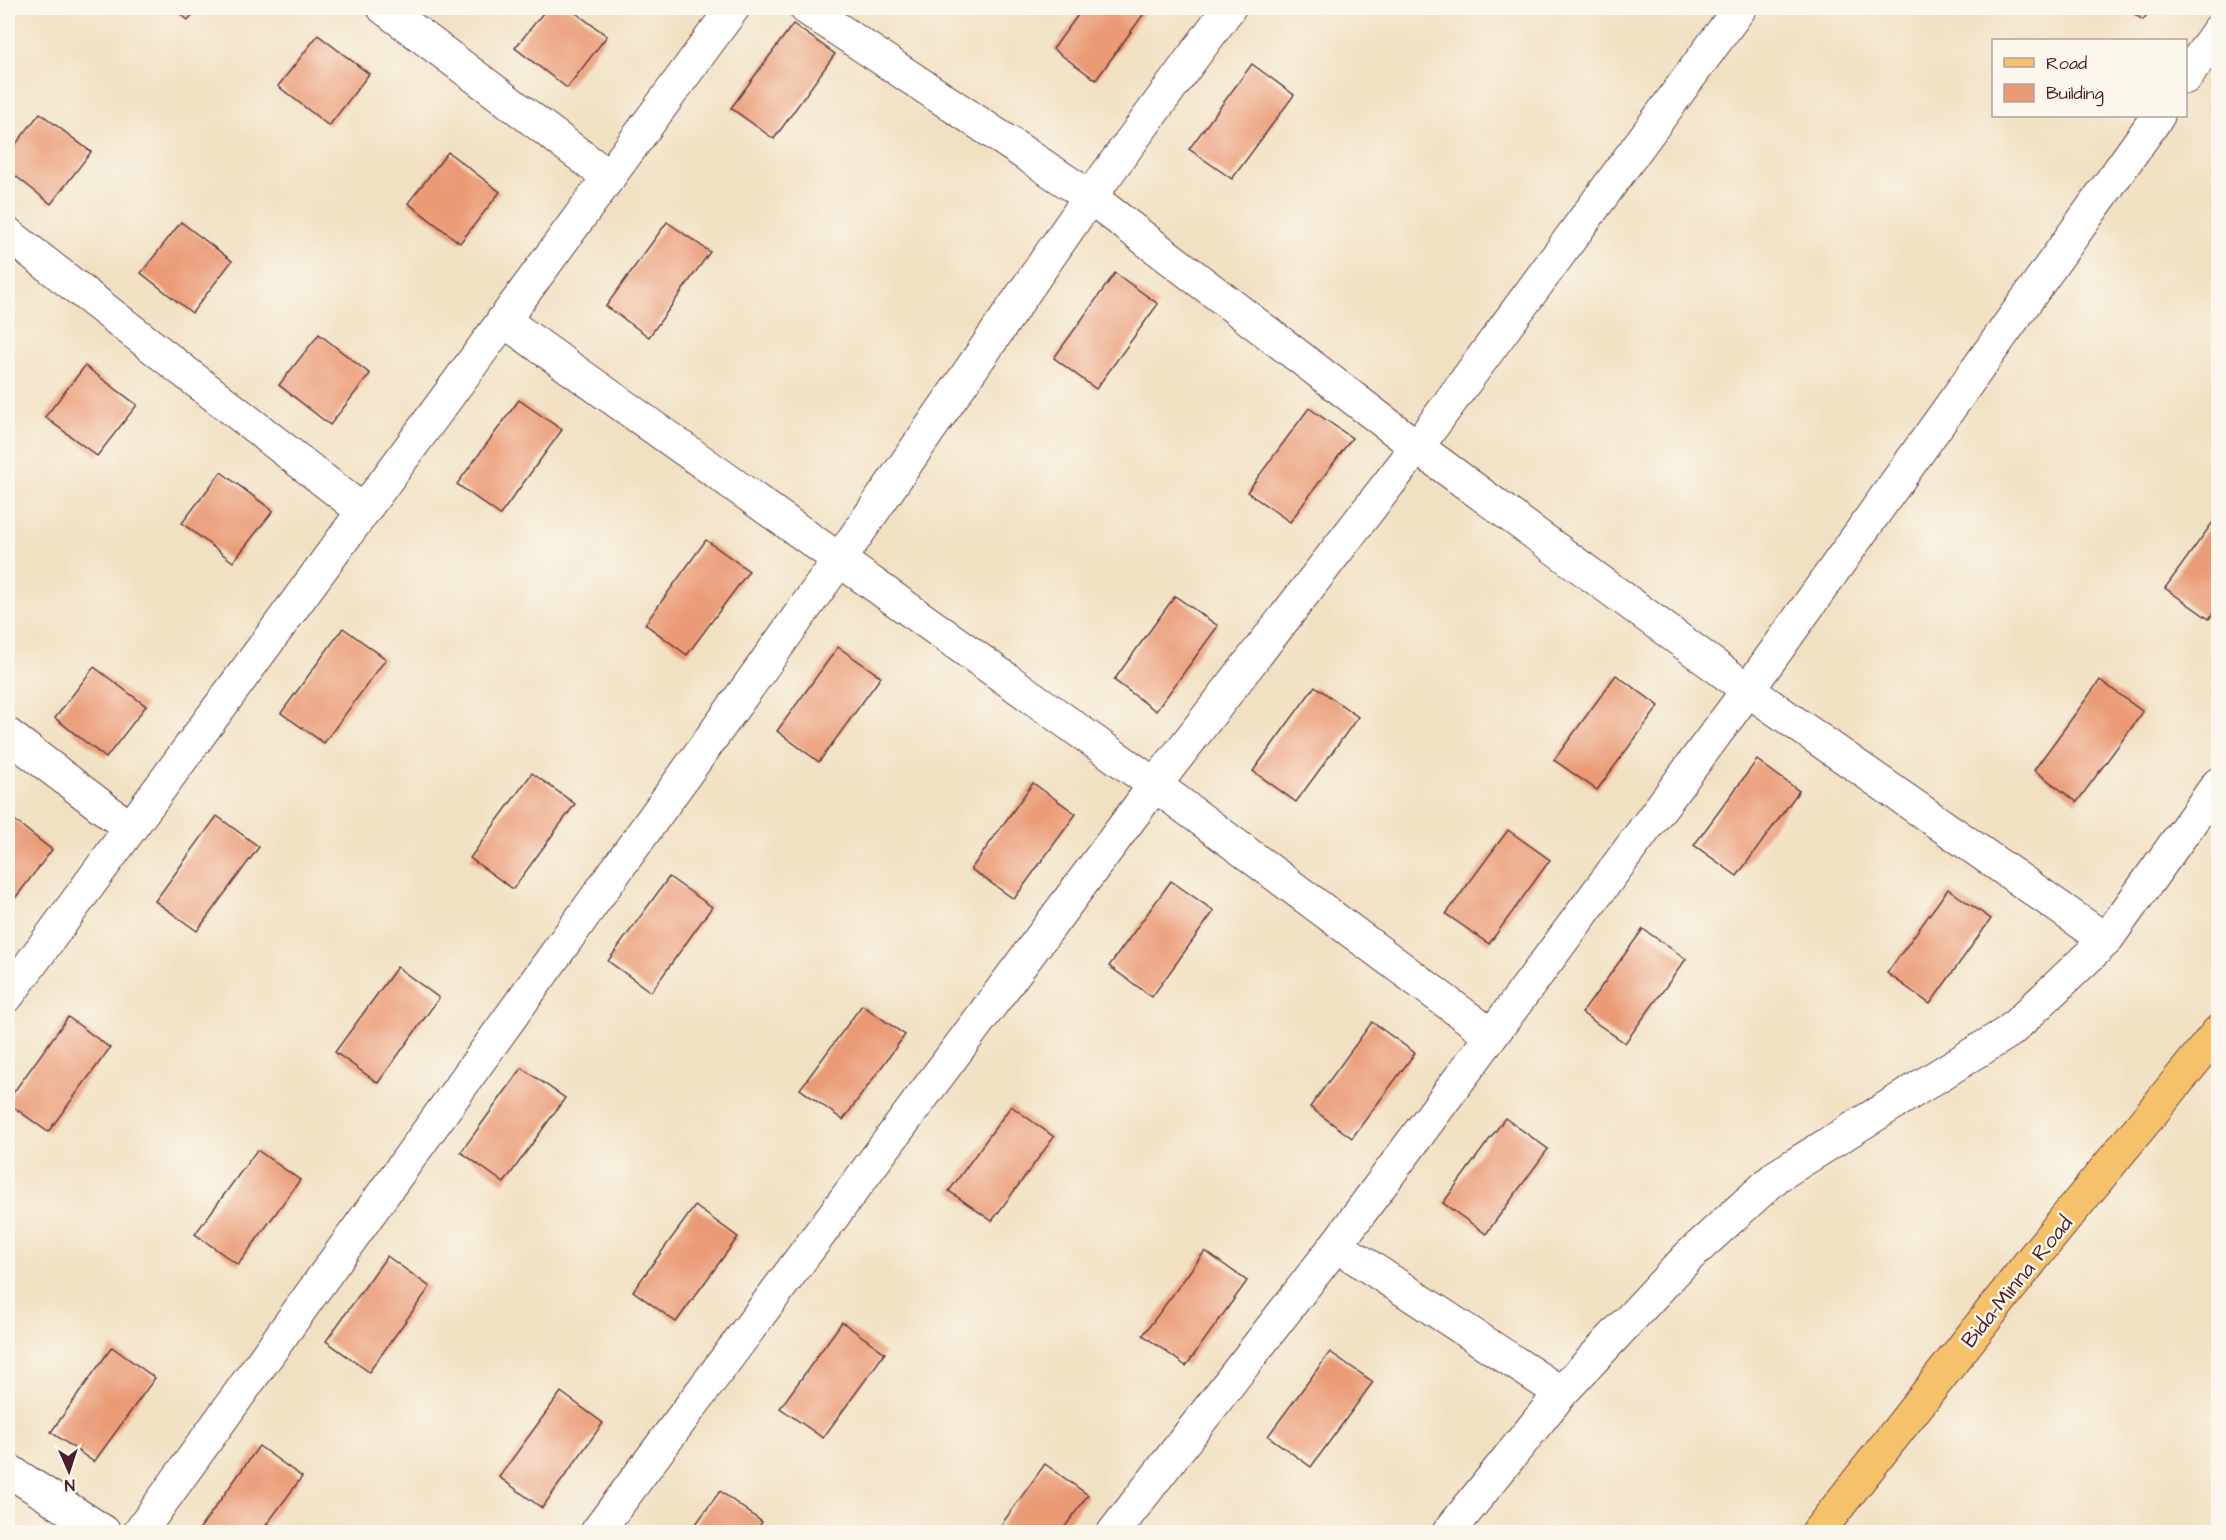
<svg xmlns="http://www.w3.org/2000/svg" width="2226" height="1540" font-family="'Architects Daughter',sans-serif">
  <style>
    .building { fill: #ea9a75 }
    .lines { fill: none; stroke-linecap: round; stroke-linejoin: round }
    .street-casing { stroke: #633c42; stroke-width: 35 }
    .primary-casing { stroke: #633c42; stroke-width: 35 }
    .street { stroke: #fff; stroke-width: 33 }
    .primary { stroke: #f5c16b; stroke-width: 33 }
    .labels { text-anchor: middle; stroke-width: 5; stroke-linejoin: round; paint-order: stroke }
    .street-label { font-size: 22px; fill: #4a1f2b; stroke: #fbf7ec }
  </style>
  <rect width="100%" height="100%" fill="#fbf7ec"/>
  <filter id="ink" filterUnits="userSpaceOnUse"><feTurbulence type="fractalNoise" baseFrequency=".0167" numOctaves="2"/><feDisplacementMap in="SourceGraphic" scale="12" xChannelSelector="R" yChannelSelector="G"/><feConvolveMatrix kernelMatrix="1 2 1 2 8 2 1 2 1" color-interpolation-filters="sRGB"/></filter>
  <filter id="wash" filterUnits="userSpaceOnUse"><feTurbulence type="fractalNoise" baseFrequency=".008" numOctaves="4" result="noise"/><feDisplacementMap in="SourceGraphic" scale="24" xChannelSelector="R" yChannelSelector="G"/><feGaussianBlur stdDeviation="1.35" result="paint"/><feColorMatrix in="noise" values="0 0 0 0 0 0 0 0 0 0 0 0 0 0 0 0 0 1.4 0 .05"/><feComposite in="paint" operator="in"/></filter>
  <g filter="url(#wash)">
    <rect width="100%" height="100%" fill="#f1e1c3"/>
    <g id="blocks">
      <!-- building -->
      <g class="building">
        <path d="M172,8H198L188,20Z"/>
        <path d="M547,8H569L607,36L567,88L515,48Z"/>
        <path d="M1083,8H1148L1096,80L1053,49Z"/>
        <path d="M2126,8H2152L2143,20Z"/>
        <path d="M793,24L835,54L774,139L731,108Z"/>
        <path d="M318,35L369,74L329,126L278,86Z"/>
        <path d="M1252,64L1294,95L1232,179L1189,149Z"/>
        <path d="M40,113L91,152L51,204L8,170V154Z"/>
        <path d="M448,152L500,192L460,243L408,203Z"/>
        <path d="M181,222L232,261L192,313L141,273Z"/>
        <path d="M667,222L710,252L649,337L606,306Z"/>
        <path d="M1115,273L1158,304L1096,389L1054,358Z"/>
        <path d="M319,334L370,374L330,425L279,385Z"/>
        <path d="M85,366L137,405L97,456L45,417Z"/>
        <path d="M519,400L562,430L500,515L457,484Z"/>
        <path d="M1309,408L1352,438L1290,522L1247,492Z"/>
        <path d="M221,472L273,511L233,562L182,523Z"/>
        <path d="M2218,515V606L2209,619L2165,588Z"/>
        <path d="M706,540L749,571L687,655L645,624Z"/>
        <path d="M1175,596L1218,626L1156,711L1114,680Z"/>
        <path d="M343,628L386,659L324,743L281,713Z"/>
        <path d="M838,647L881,677L819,762L777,731Z"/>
        <path d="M94,667L146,706L106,758L55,718Z"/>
        <path d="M1616,675L1659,706L1597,790L1554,760Z"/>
        <path d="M2100,680L2143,712L2077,802L2034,770Z"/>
        <path d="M1315,686L1358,717L1296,802L1253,771Z"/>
        <path d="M1757,760L1799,791L1737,876L1694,845Z"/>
        <path d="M532,773L575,804L513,889L470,858Z"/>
        <path d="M1033,783L1076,814L1014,899L971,869Z"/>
        <path d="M8,815L52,850L13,901L8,897Z"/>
        <path d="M217,816L259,847L197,931L155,901Z"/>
        <path d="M1508,830L1550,860L1489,944L1446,914Z"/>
        <path d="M669,877L712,907L651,992L608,961Z"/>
        <path d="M1171,881L1214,911L1152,997L1109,966Z"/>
        <path d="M1948,889L1991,919L1930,1004L1887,973Z"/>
        <path d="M1643,929L1686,959L1625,1043L1582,1013Z"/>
        <path d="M397,967L439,998L378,1083L335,1052Z"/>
        <path d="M862,1005L905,1035L843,1120L800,1089Z"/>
        <path d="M68,1017L110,1048L48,1132L8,1103V1100Z"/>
        <path d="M1372,1022L1415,1053L1352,1138L1310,1107Z"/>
        <path d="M522,1068L565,1098L504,1183L461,1152Z"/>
        <path d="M1011,1106L1054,1137L992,1221L949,1191Z"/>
        <path d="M1505,1118L1548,1149L1486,1234L1443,1203Z"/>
        <path d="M257,1150L300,1180L238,1265L195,1234Z"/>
        <path d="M695,1206L738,1237L676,1322L633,1291Z"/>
        <path d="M1205,1251L1247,1281L1186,1366L1143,1335Z"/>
        <path d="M387,1256L430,1287L369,1372L326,1341Z"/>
        <path d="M842,1322L885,1353L823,1438L780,1408Z"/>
        <path d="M112,1347L155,1378L94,1462L51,1432Z"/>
        <path d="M1330,1352L1373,1382L1311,1467L1268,1436Z"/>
        <path d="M561,1392L603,1423L542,1508L499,1477Z"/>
        <path d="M259,1446L302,1477L261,1532H200L198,1531Z"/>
        <path d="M1045,1464L1088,1495L1061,1532H996Z"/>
        <path d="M720,1491L762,1522L755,1532H690Z"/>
      </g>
    </g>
  </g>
  <g filter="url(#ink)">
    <use href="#blocks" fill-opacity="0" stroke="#633c42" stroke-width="1.5"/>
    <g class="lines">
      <!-- street casing -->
      <g class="street-casing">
        <g id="street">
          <path d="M384,8L609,177"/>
          <path d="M806,8L1090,197L1417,447L1748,690L2106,940"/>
          <path d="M2186,77L2218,31"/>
          <path d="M8,234L363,511"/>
          <path d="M503,320L1155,785L1491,1035"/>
          <path d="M8,735L130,828"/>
          <path d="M8,995L733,8"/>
          <path d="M1336,1245L1748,690L2158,116"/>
          <path d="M8,1470L104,1532"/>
          <path d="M140,1532L840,559L1090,197L1229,8"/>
          <path d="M597,1532L1155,785L1417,447L1740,8"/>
          <path d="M1114,1532L1336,1245L1561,1393"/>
          <path d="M1449,1532L1561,1393L1689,1256L1777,1176L2010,1031L2106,940L2218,784"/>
        </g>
      </g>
      <!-- primary casing -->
      <g class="primary-casing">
        <path id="primary" d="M1818,1532L2042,1247L2218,1032"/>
      </g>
      <!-- street -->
      <use href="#street" class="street"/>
      <!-- primary -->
      <use href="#primary" class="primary"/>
    </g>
  </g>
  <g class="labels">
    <!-- street labels -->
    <g class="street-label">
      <text transform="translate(2016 1281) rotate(-51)" y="8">Bida-Minna Road</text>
    </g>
  </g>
  <!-- margin -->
  <rect width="2226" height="1540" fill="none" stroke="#fbf7ec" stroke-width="30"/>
  <!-- legend -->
  <rect x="1992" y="39" width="195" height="78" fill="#fbf7ec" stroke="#b4a19f" stroke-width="1.5"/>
  <rect x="2004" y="58" width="30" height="9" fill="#f5c16b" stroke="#b4a19f" stroke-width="1.5"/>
  <text x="2046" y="69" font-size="18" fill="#4a1f2b">Road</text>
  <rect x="2004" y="84" width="30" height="18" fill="#ea9a75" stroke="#b4a19f" stroke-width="1.5"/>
  <text x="2046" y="99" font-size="18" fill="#4a1f2b">Building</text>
  <!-- north arrow -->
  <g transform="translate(69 1471) rotate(177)" stroke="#fbf7ec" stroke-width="4.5" paint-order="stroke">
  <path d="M0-4.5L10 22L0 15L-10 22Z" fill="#4a1f2b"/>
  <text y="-9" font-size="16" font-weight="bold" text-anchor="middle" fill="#4a1f2b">N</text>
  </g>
</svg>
